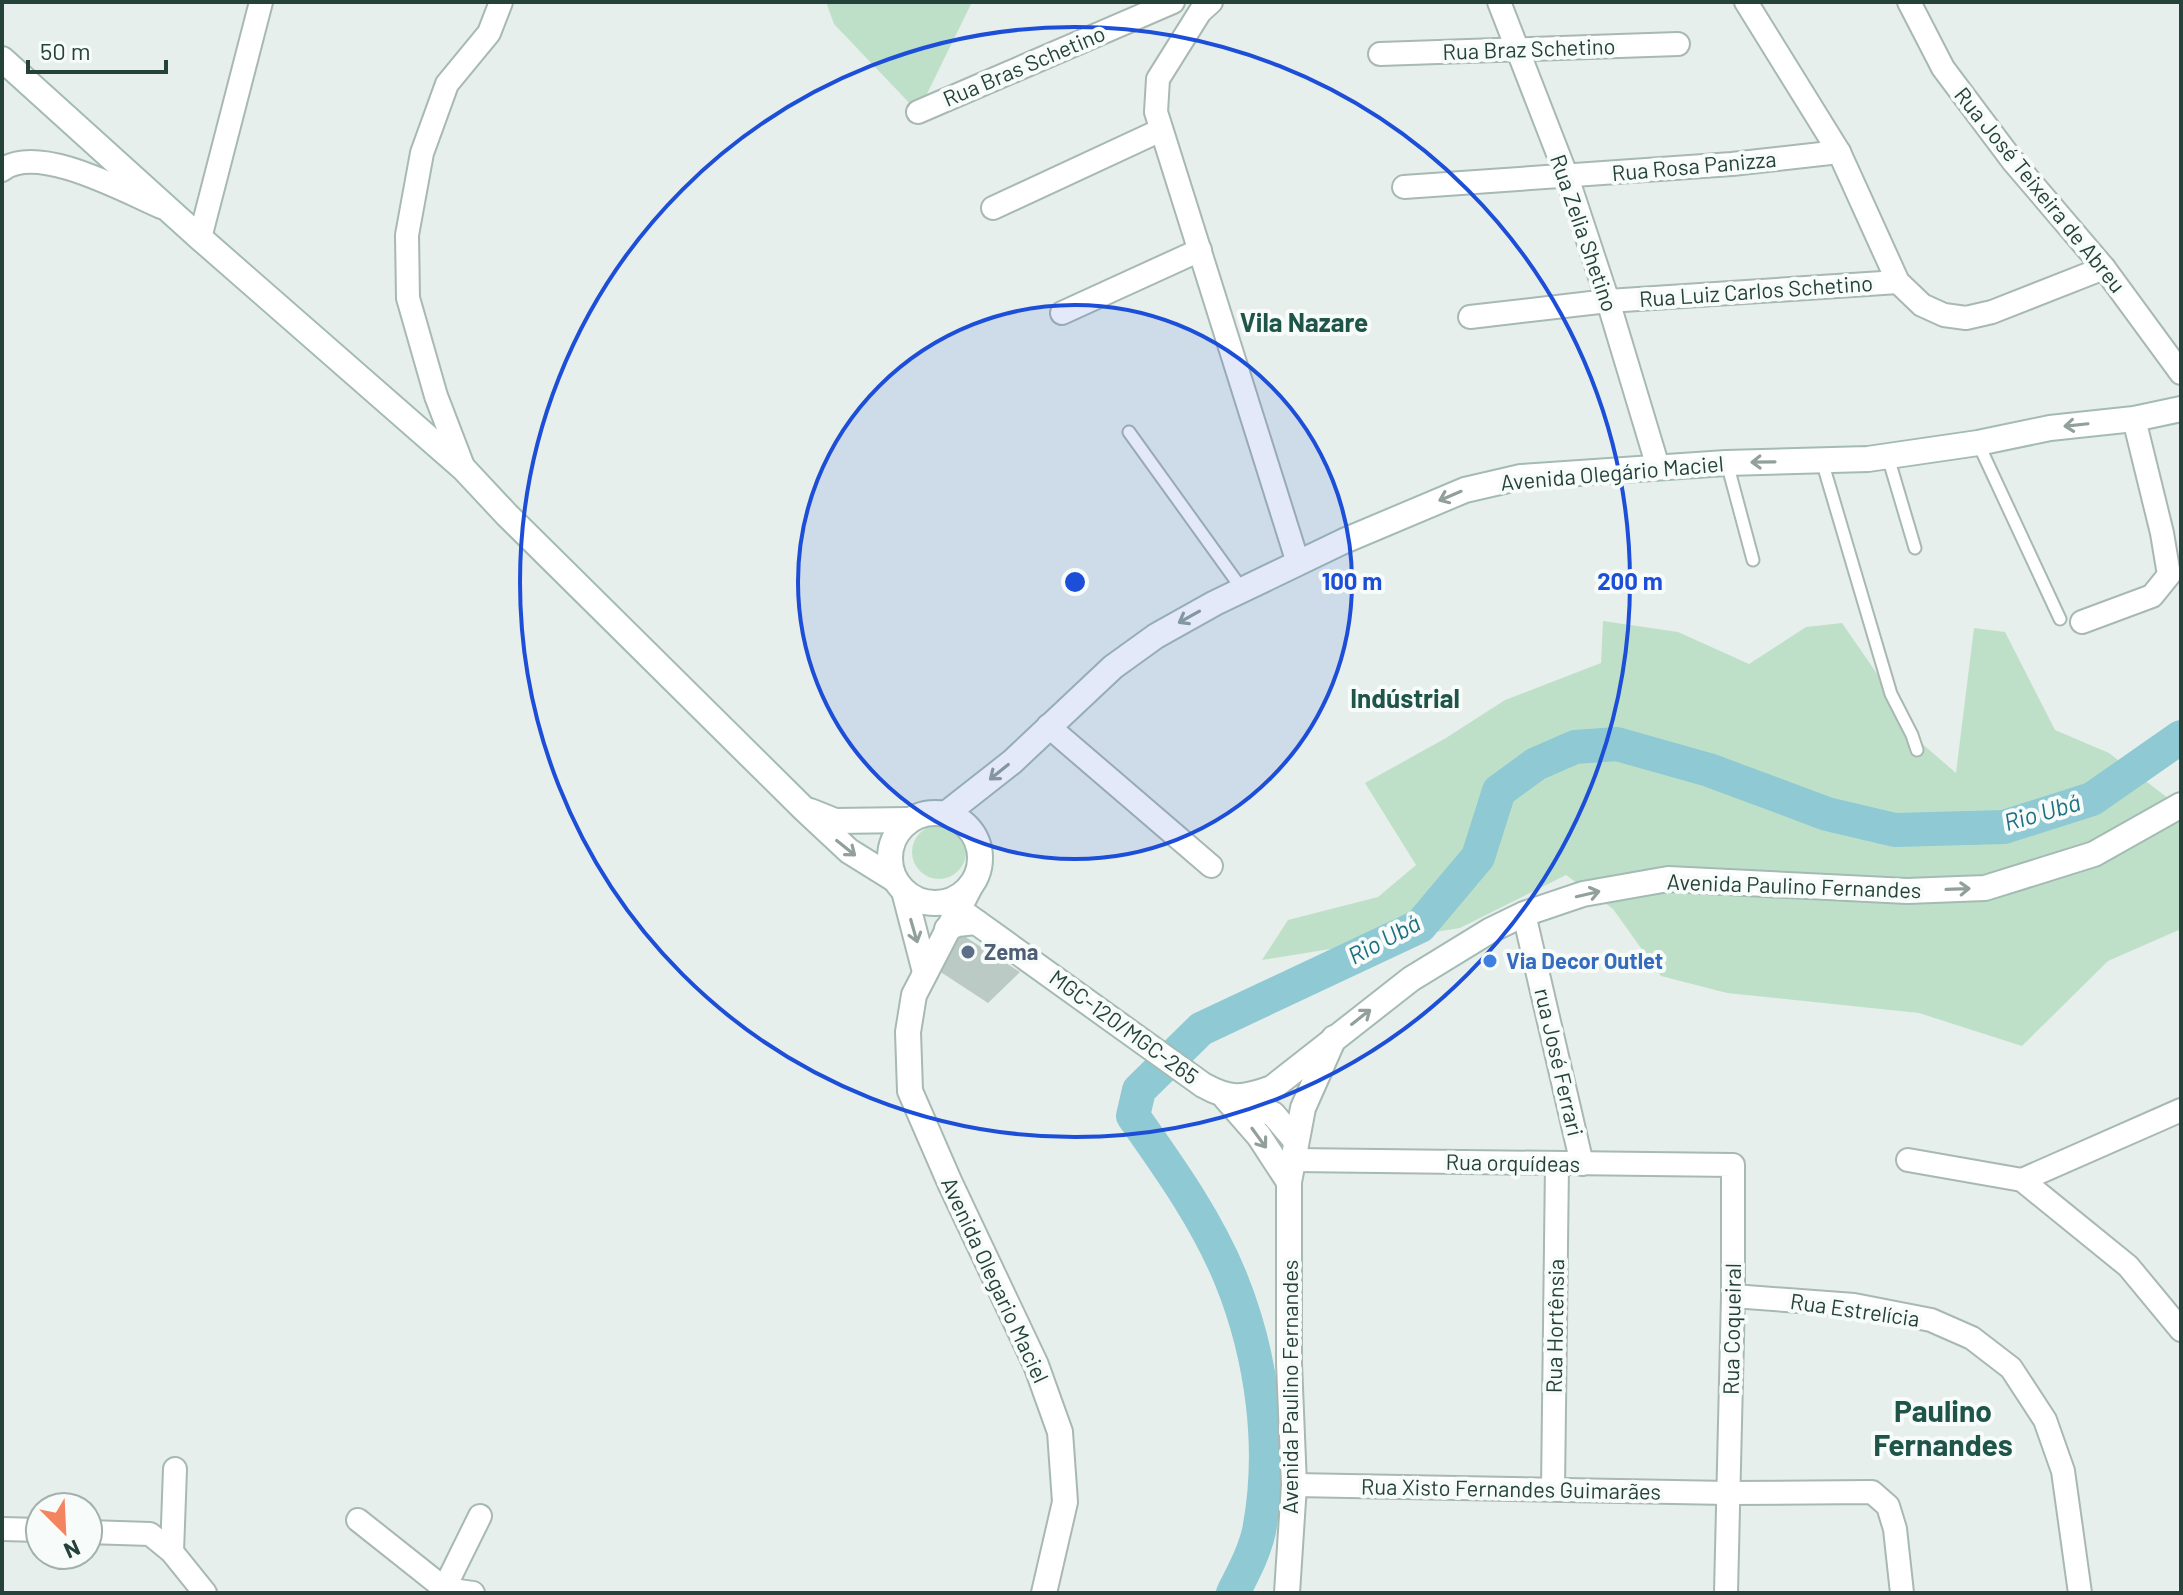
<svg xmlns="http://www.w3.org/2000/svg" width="2183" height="1595" font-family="Barlow,sans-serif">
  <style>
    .green { fill: #bfe0c8 }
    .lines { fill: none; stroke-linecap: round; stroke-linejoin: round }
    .river { stroke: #8ec9d4; stroke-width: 34 }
    .building { fill: #bbcac4 }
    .service-casing { stroke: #a8b8b2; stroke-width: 15 }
    .minor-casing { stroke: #a8b8b2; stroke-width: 26 }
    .tertiary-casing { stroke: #a8b8b2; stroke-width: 28 }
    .secondary-casing { stroke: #a4bbb3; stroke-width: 28 }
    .service { stroke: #fff; stroke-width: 11 }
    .minor { stroke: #fff; stroke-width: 22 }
    .tertiary { stroke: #fff; stroke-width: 24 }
    .secondary { stroke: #fff; stroke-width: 24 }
    .oneway { stroke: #92a09c }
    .ring { fill: none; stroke: #1d4ed8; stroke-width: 4 }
    .service-dot { fill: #5c6f8a; stroke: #f7fbf9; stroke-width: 3 }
    .shop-dot { fill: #3f7fe0; stroke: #f7fbf9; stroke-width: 3 }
    .labels { text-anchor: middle; stroke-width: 8; stroke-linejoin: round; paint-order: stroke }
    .street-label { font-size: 22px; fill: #24423a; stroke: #f7fbf9 }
    .service-label { font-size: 22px; font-weight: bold; fill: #4e5e75; stroke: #f7fbf9; text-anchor: start }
    .shop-label { font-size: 22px; font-weight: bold; fill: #366cbe; stroke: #f7fbf9; text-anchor: start }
    .water-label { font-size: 24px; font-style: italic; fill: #1c6f80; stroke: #f7fbf9 }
    .quarter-label { font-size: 26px; font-weight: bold; fill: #1f5548; stroke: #f7fbf9 }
    .district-label { font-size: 30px; font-weight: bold; fill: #1f5548; stroke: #f7fbf9 }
    .centre { fill: #1d4ed8; stroke: #f7fbf9; stroke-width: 4 }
    .ring-label { font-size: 24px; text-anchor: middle; font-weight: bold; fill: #1d4ed8; stroke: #f7fbf9; stroke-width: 8; stroke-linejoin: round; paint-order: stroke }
  </style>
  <rect width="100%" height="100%" fill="#e6efeb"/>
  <!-- green -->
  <g class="green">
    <path d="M826,2H972L918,112L834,24Z"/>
    <path d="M1603,621L1678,632L1749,664L1806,627L1842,623L1891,694L1912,735L1956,773L1974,628L2005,632L2055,730L2109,753L2181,808V929L2108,961L2022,1046L1919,1013L1727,993L1661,976L1613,909L1566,875L1460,928L1262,960L1288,920L1378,897L1416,865L1365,783L1446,738L1505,700L1601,663Z"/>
    <circle cx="939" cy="852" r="27"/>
  </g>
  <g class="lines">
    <!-- river -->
    <path class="river" d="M1233,1593C1243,1573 1254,1553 1259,1531C1275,1448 1262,1356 1231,1279C1207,1220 1169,1167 1133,1116L1139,1090L1201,1029L1420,926L1478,857L1499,791L1536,764L1575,747L1617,744L1709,770L1827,814L1895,830L2004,827L2092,799L2181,737"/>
  </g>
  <!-- building -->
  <path class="building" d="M961,934L1020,972L988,1003L936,969Z"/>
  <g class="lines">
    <!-- service casing -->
    <g class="service-casing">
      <g id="service">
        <path d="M1129,432L1242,589"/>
        <path d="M1978,443L2060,619"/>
        <path d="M1888,457L1915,548"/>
        <path d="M1822,461L1891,694L1912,735L1917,750"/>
        <path d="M1727,463L1753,560"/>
      </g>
    </g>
    <!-- minor casing -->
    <g class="minor-casing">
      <g id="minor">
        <path d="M1211,2L1200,12L1158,79L1156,112L1298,563"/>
        <path d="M1499,2L1567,177L1608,301L1658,467"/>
        <path d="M1746,2L1839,152L1898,282L1922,305L1944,315L1966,318L1992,312L2104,268"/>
        <path d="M1909,2L1943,68L2012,160L2104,268L2181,373"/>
        <path d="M1380,54L1678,44"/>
        <path d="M918,112L1173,2"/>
        <path d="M2,170C38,143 124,191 161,207"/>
        <path d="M1404,187L1732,164L1839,152"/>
        <path d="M993,208L1161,130"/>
        <path d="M200,238L261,2"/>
        <path d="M1062,313L1200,250"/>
        <path d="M1470,317L1608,301L1898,282"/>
        <path d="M464,469L436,396L408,298L407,235L422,153L447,84L489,33L501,2"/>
        <path d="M2082,622L2152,596L2169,575L2162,533L2134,419"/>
        <path d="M1048,726L1211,866"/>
        <path d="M1524,914L1582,1164"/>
        <path d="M1294,1160L1733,1165V1296L1726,1593"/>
        <path d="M1908,1160L2022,1180L2128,1266L2181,1330"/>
        <path d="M2022,1180L2181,1110"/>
        <path d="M1733,1296L1854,1305L1931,1320L1972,1338L2011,1368L2045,1420L2063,1471L2080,1593"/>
        <path d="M1294,1485L1728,1493L1872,1492L1888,1506L1895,1529L1902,1593"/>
        <path d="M1553,1489L1557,1164"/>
        <path d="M358,1520L445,1589L473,1593"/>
        <path d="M2,1529L40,1530"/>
        <path d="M88,1532L150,1534L172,1552L205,1593"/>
        <path d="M172,1552L175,1469"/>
        <path d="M442,1593L480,1516"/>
      </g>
    </g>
    <!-- tertiary casing -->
    <g class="tertiary-casing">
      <g id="tertiary">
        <path d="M971,885L914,995L908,1032L910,1091L950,1183L1036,1365L1060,1432L1065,1502L1044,1593"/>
        <path d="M904,891L925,972"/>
        <path d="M1225,1097L1259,1136L1289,1182"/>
        <path d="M1227,1098L1273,1114L1296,1141"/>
        <path d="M1287,1593L1294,1485L1289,1363V1182L1303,1108L1334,1038"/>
      </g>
    </g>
    <!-- secondary casing -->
    <g class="secondary-casing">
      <g id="secondary">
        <path d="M2,59L200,238L464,469L507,515L804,809L849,851L894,879"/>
        <path d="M810,811L835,821L909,820"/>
        <circle cx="935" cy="858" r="45"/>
        <path d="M947,813L1012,762L1113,667L1156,636L1215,603L1344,541L1465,490L1521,477L1726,463L1868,459L1978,443L2050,428L2134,419L2181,409"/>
        <path d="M944,903L958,909L1203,1085C1230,1100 1242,1099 1272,1088L1411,979L1491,930L1524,914L1583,894L1668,879L1907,891L1985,888L2094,854L2181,805"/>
        <path d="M947,929L957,924L976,922"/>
      </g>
    </g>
    <!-- service -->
    <use href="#service" class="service"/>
    <!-- minor -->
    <use href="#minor" class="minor"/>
    <!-- tertiary -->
    <use href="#tertiary" class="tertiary"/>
    <!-- secondary -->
    <use href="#secondary" class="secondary"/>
  </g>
  <!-- one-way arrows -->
  <defs><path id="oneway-shaft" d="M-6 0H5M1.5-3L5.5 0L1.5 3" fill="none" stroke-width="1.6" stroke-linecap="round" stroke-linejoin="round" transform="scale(2)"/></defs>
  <g class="oneway">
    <use href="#oneway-shaft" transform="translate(2076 425) rotate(174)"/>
    <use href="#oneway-shaft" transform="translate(1763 462) rotate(179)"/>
    <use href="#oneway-shaft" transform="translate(1450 496) rotate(157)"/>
    <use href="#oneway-shaft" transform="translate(1189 617) rotate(151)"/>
    <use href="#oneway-shaft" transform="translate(999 772) rotate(141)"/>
    <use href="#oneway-shaft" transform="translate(846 848) rotate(39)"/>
    <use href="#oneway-shaft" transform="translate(1958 889) rotate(-2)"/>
    <use href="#oneway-shaft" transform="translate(1588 894) rotate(-13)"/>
    <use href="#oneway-shaft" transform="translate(914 931) rotate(74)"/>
    <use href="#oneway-shaft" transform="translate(1361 1017) rotate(-38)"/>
    <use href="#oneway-shaft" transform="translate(1259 1138) rotate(54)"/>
  </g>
  <!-- distance rings -->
  <circle cx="1075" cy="582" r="277" fill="#1d4ed8" fill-opacity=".12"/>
  <g class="ring">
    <circle cx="1075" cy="582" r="277"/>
    <circle cx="1075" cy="582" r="555"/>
  </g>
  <!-- markers -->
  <circle class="service-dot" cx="968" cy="952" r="8"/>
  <circle class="shop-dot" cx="1490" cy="961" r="8"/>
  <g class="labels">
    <!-- street labels -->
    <g class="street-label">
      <text transform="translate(1529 49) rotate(-2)" y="8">Rua Braz Schetino</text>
      <text transform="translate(1024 66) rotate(-23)" y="8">Rua Bras Schetino</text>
      <text transform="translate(1694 166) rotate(-5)" y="8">Rua Rosa Panizza</text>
      <text transform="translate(2040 190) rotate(51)" y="8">Rua José Teixeira de Abreu</text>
      <text transform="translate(1584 233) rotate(71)" y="8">Rua Zelia Shetino</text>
      <text transform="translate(1756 291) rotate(-4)" y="8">Rua Luiz Carlos Schetino</text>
      <text transform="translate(1612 473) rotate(-5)" y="8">Avenida Olegário Maciel</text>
      <text transform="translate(1794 886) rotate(2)" y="8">Avenida Paulino Fernandes</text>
      <text transform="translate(1124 1027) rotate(36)" y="8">MGC-120/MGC-265</text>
      <text transform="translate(1559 1062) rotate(77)" y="8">rua José Ferrari</text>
      <text transform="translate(1513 1163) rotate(1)" y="8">Rua orquídeas</text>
      <text transform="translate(995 1280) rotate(65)" y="8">Avenida Olegario Maciel</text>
      <text transform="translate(1855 1310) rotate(8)" y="8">Rua Estrelícia</text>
      <text transform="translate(1555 1326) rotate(-89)" y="8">Rua Hortênsia</text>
      <text transform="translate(1732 1329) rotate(-89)" y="8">Rua Coqueiral</text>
      <text transform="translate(1290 1387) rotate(-90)" y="8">Avenida Paulino Fernandes</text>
      <text transform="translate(1511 1489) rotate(1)" y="8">Rua Xisto Fernandes Guimarães</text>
    </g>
    <!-- service labels -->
    <g class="service-label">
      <text x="984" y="960">Zema</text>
    </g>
    <!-- shop labels -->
    <g class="shop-label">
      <text x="1506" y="969">Via Decor Outlet</text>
    </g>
    <!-- water labels -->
    <g class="water-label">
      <text transform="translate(2042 813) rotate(-16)" y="8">Rio Ubá</text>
      <text transform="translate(1384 940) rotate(-28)" y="8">Rio Ubá</text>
    </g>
    <!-- quarter labels -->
    <g class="quarter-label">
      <text x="1304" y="332">Vila Nazare</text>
      <text x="1405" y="708">Indústrial</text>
    </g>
    <!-- district labels -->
    <g class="district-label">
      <text x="1943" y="1422">Paulino<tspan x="1943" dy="34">Fernandes</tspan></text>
    </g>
  </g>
  <circle cx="1075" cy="582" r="12" class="centre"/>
  <g class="ring-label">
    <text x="1352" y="590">100 m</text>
    <text x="1630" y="590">200 m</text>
  </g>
  <!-- border -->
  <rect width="2183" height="1595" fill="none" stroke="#24423a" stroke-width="8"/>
  <!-- north arrow -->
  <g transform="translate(64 1531) rotate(156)"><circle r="38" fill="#f7fbf9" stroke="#a3b1ad" stroke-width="2"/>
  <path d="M0-6L14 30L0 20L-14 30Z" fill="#f4845f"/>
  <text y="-12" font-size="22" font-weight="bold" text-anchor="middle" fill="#24423a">N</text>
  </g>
  <!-- scale -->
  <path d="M28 60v12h138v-12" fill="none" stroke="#24423a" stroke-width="4"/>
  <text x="40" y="60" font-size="24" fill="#24423a" stroke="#f7fbf9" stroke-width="6" paint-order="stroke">50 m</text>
</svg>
